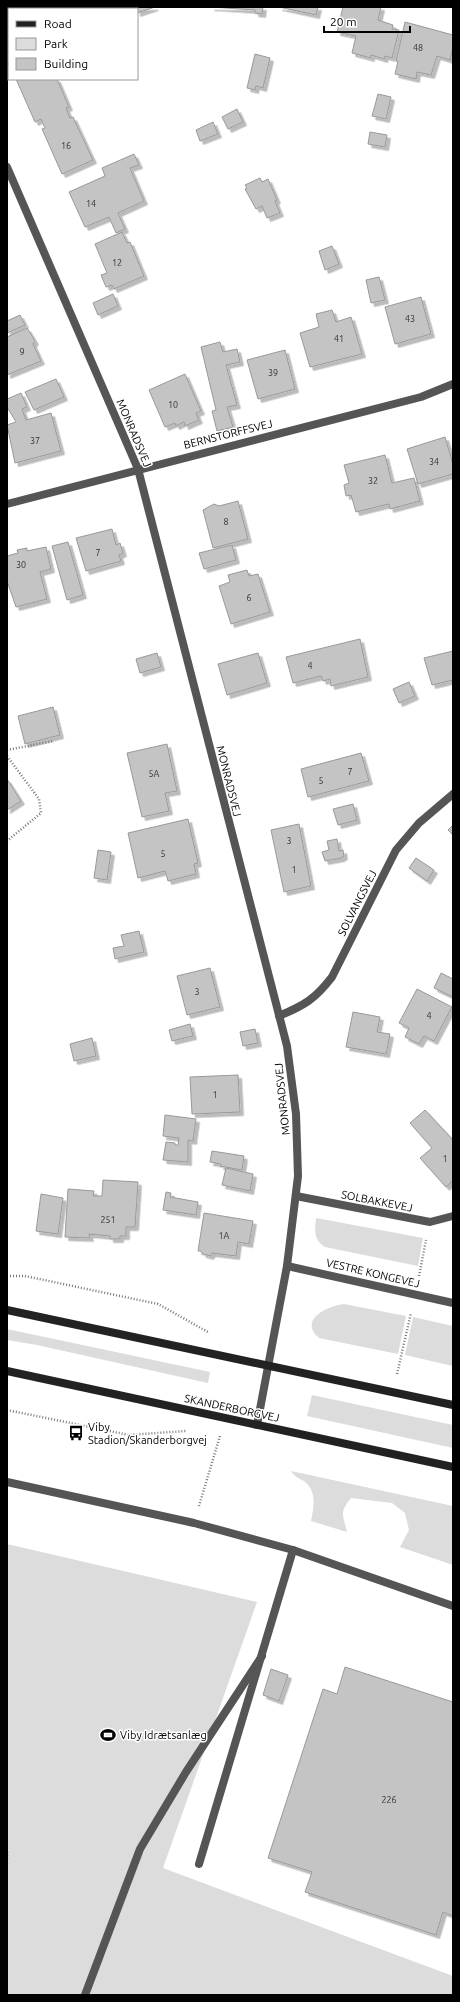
<svg xmlns="http://www.w3.org/2000/svg" width="460" height="2002" font-family="Ubuntu,sans-serif">
  <style>
    .green { fill: #dcdcdc }
    .building { fill: #c4c4c4; stroke: #999; filter: url(#shadow) }
    .lines { fill: none; stroke-linecap: round; stroke-linejoin: round }
    .path { stroke: #777; stroke-width: 2.5; stroke-dasharray: 1 2; stroke-linecap: butt }
    .lane { stroke: #555; stroke-width: 8 }
    .street { stroke: #555; stroke-width: 8 }
    .secondary { stroke: #222; stroke-width: 8 }
    .labels { text-anchor: middle; stroke-width: 3; stroke-linejoin: round; paint-order: stroke }
    .number-label { font-size: 9px; fill: #313131 }
    .street-label { font-size: 11px; fill: #000; stroke: #fff }
    .poi-label { font-size: 11px; fill: #000; stroke: #fff; text-anchor: start }
  </style>
  <defs>
    <filter id="shadow"><feDropShadow dx="3.5" dy="3.5" stdDeviation="0" flood-color="#0004"/></filter>
  </defs>
  <rect width="100%" height="100%" fill="#fff"/>
  <!-- green -->
  <g class="green">
    <path d="M316,1218L423,1238L418,1266L325,1247C313,1239 315,1230 316,1218Z"/>
    <path d="M344,1304L406,1316L398,1354L319,1338C298,1320 327,1306 344,1304Z"/>
    <path d="M413,1317L453,1326V1366L405,1355Z"/>
    <path d="M7,1329L210,1372L208,1383L37,1345L7,1340Z"/>
    <path d="M312,1395L453,1425V1448L307,1416Z"/>
    <path d="M291,1471L453,1506V1565L400,1547L409,1530L405,1513L392,1503L351,1498C339,1513 343,1514 347,1532L311,1521C314,1507 317,1491 304,1481C298,1478 295,1477 291,1471Z"/>
    <path d="M7,1544L257,1602L163,1868L453,1976V1995H7Z"/>
  </g>
  <!-- building -->
  <g class="building">
    <path d="M7,7H44L45,9H9V64L7,59Z"/>
    <path d="M73,7H90L91,9H74Z"/>
    <path d="M118,7H155L137,13V9H119Z"/>
    <path d="M211,7H263L262,14L255,13V10Z"/>
    <path d="M279,7H318L316,15Z"/>
    <path d="M343,7H381L378,20L393,25L392,29L399,30L392,58L385,56L384,59L371,55V58L352,53L356,36L337,32Z"/>
    <path d="M405,22L453,35V47L450,60L437,56L431,75L417,72L416,79L395,74L398,61H396Z"/>
    <path d="M255,54L270,58L263,88L256,86L255,90L247,88Z"/>
    <path d="M16,79H57L69,107L66,108L70,118L73,117L93,160L62,174L42,129L45,128L41,119L35,122Z"/>
    <path d="M378,94L391,97L386,119L372,116Z"/>
    <path d="M237,109L243,122L228,129L222,117Z"/>
    <path d="M213,122L218,134L200,141L196,130Z"/>
    <path d="M370,132L387,135L385,147L368,144Z"/>
    <path d="M134,154L139,165L130,168L144,201L118,213L125,229L116,233L109,217L85,227L69,192L105,176L102,168Z"/>
    <path d="M260,178L262,182L268,179L277,200L275,201L280,213L267,218L262,206L256,209L245,189L247,188L245,185Z"/>
    <path d="M122,232L127,243L130,242L144,276L114,289L112,285L106,287L101,275L107,273L95,244Z"/>
    <path d="M332,246L339,264L325,270L319,251Z"/>
    <path d="M379,277L385,300L371,303L366,280Z"/>
    <path d="M113,294L118,306L98,315L93,303Z"/>
    <path d="M421,297L431,334L395,344L385,307Z"/>
    <path d="M332,310L336,322L351,317L362,354L310,367L300,333L319,327L316,314Z"/>
    <path d="M20,315L25,325L7,333V321Z"/>
    <path d="M27,328L35,341L33,344L41,361L7,375V337Z"/>
    <path d="M220,342L223,352L237,349L240,362L226,365L237,405L227,407L233,427L217,431L212,411L216,410L201,347Z"/>
    <path d="M285,350L295,389L258,399L247,360Z"/>
    <path d="M185,374L201,411L196,413L199,420L185,426L184,422L176,426L175,423L165,427L149,390Z"/>
    <path d="M56,379L64,397L34,410L25,392Z"/>
    <path d="M21,393L27,407L22,409L26,420L51,413L61,451L15,463L7,425L16,422L7,407V399Z"/>
    <path d="M445,437L453,464V474L418,484L407,449Z"/>
    <path d="M385,455L392,483L414,478L420,501L390,509L389,504L356,512L351,495L346,496L344,485L349,483L344,465Z"/>
    <path d="M238,501L248,539L213,548L203,510L214,504L219,506Z"/>
    <path d="M112,529L116,545L120,543L123,553L119,555L121,561L86,571L76,538Z"/>
    <path d="M68,542L83,595L67,600L52,546Z"/>
    <path d="M232,545L236,560L204,569L199,553Z"/>
    <path d="M46,547L51,569L40,572L47,599L16,607L7,581V556L18,553L17,550L27,548V551Z"/>
    <path d="M247,570L249,576L258,574L270,612L231,624L219,586L230,582L228,575Z"/>
    <path d="M360,639L368,677L331,686L330,679L323,681L321,676L293,683L286,657Z"/>
    <path d="M453,651V680L432,685L424,658Z"/>
    <path d="M157,653L161,667L140,673L136,659Z"/>
    <path d="M258,653L267,683L227,695L218,664Z"/>
    <path d="M409,682L415,696L399,703L393,689Z"/>
    <path d="M53,707L60,735L25,744L18,716Z"/>
    <path d="M167,744L177,791L165,793L169,811L142,817L127,753Z"/>
    <path d="M361,753L369,781L308,797L301,769Z"/>
    <path d="M7,779L21,801L7,810Z"/>
    <path d="M353,804L357,820L338,825L333,809Z"/>
    <path d="M188,819L198,863L194,864L196,874L168,881L165,871L138,878L128,833Z"/>
    <path d="M299,824L311,886L284,892L271,830Z"/>
    <path d="M453,825V835L448,830Z"/>
    <path d="M337,839L339,851L343,850L344,856L341,858L325,861L322,852L329,850L327,841Z"/>
    <path d="M98,850L111,852L107,880L94,878Z"/>
    <path d="M416,858L434,870L427,881L409,868Z"/>
    <path d="M139,931L144,952L115,959L113,948L124,946L121,935Z"/>
    <path d="M210,968L220,1007L187,1015L177,976Z"/>
    <path d="M441,973L453,979V997L434,988Z"/>
    <path d="M417,989L452,1007L434,1041L424,1036L419,1044L405,1037L409,1028L399,1023Z"/>
    <path d="M353,1012L380,1017L377,1032L390,1034L386,1054L346,1047Z"/>
    <path d="M190,1024L193,1036L172,1041L169,1030Z"/>
    <path d="M255,1029L258,1043L243,1046L240,1032Z"/>
    <path d="M92,1038L96,1056L74,1061L70,1044Z"/>
    <path d="M238,1075L240,1112L192,1114L190,1077Z"/>
    <path d="M425,1110L453,1140V1180L446,1187L420,1158L432,1148L410,1123Z"/>
    <path d="M165,1115L196,1119L193,1141L188,1140V1162L163,1160L166,1142L175,1143V1145H178L179,1138L163,1136Z"/>
    <path d="M212,1151L244,1156L242,1170L220,1166L221,1164L210,1162Z"/>
    <path d="M226,1168L253,1174L250,1191L222,1185Z"/>
    <path d="M103,1180L138,1182L135,1227H126V1236H120V1239H110V1236L89,1234L90,1238L65,1237L68,1189L94,1191L93,1196H102Z"/>
    <path d="M166,1192L171,1193L170,1197L198,1202L196,1215L163,1210Z"/>
    <path d="M41,1194L63,1198L58,1234L36,1231Z"/>
    <path d="M204,1213L253,1221L249,1244L238,1242L236,1256L212,1253L210,1256L203,1254L201,1251H198Z"/>
    <path d="M345,1667L453,1702V1916L443,1912L436,1935L305,1892L312,1872L268,1858L323,1689L337,1694Z"/>
    <path d="M271,1669L288,1675L279,1701L263,1695Z"/>
  </g>
  <g class="lines">
    <!-- path -->
    <g class="path">
      <path d="M7,750L54,741"/>
      <path d="M7,756L39,799L41,813L7,841"/>
      <path d="M7,1276H25L158,1304L208,1332"/>
      <path d="M419,1276L426,1240"/>
      <path d="M397,1374L411,1313"/>
      <path d="M7,1410L129,1435L186,1431"/>
      <path d="M199,1506L220,1436"/>
      <path d="M7,1852V1861"/>
    </g>
    <!-- lane -->
    <g class="lane">
      <path d="M7,1482L194,1523L293,1550L453,1606"/>
      <path d="M199,1864L293,1550"/>
      <path d="M85,1995L140,1849L186,1772L262,1656"/>
    </g>
    <!-- street -->
    <g class="street">
      <path d="M7,167L138,469L287,1046L296,1114L298,1176L287,1266L257,1425"/>
      <path d="M7,504L421,397L453,384"/>
      <path d="M279,1016C305,1005 315,999 332,977L396,850L419,823L453,794"/>
      <path d="M296,1196L430,1222L453,1216"/>
      <path d="M287,1266L453,1303"/>
    </g>
    <!-- secondary -->
    <g class="secondary">
      <path d="M7,1310L453,1405"/>
      <path d="M7,1371L453,1467"/>
    </g>
  </g>
  <!-- icons -->
  <defs>
    <g id="bus-bare" transform="scale(1.2)"><path d="M-5-6H5V4H4V6H2V4H-2V6H-4V4H-5ZM-3.5-4V0h7V-4ZM-3.5 1.2v1.5H-2V1.2ZM2 1.2v1.5H3.5V1.2Z" fill="#000" stroke="#fff" stroke-width="2.5" paint-order="stroke"/></g>
    <g id="stadium-bare" transform="scale(1.2)"><path d="M0-5a6.5 5 0 1 0 0 10a6.5 5 0 1 0 0-10ZM-3.5-1.8h7v3.6h-7Z" fill="#000" stroke="#fff" stroke-width="2.5" paint-order="stroke"/></g>
  </defs>
  <g fill-rule="evenodd">
    <use href="#bus-bare" x="76" y="1433"/>
    <use href="#stadium-bare" x="108" y="1735"/>
  </g>
  <g class="labels">
    <!-- number labels -->
    <g class="number-label">
      <text x="418" y="51">48</text>
      <text x="66" y="149">16</text>
      <text x="91" y="207">14</text>
      <text x="117" y="266">12</text>
      <text x="410" y="322">43</text>
      <text x="339" y="342">41</text>
      <text x="22" y="355">9</text>
      <text x="273" y="376">39</text>
      <text x="173" y="408">10</text>
      <text x="35" y="444">37</text>
      <text x="434" y="465">34</text>
      <text x="373" y="484">32</text>
      <text x="226" y="525">8</text>
      <text x="98" y="556">7</text>
      <text x="21" y="568">30</text>
      <text x="249" y="601">6</text>
      <text x="310" y="669">4</text>
      <text x="350" y="775">7</text>
      <text x="154" y="777">5A</text>
      <text x="321" y="784">5</text>
      <text x="289" y="844">3</text>
      <text x="163" y="857">5</text>
      <text x="294" y="873">1</text>
      <text x="197" y="995">3</text>
      <text x="429" y="1019">4</text>
      <text x="215" y="1098">1</text>
      <text x="445" y="1162">1</text>
      <text x="108" y="1223">251</text>
      <text x="224" y="1239">1A</text>
      <text x="389" y="1803">226</text>
    </g>
    <!-- street labels -->
    <g class="street-label">
      <text transform="translate(134 433) rotate(67)" y="4">MONRADSVEJ</text>
      <text transform="translate(228 434) rotate(-14)" y="4">BERNSTORFFSVEJ</text>
      <text transform="translate(229 781) rotate(76)" y="4">MONRADSVEJ</text>
      <text transform="translate(357 903) rotate(-63)" y="4">SOLVANGSVEJ</text>
      <text transform="translate(282 1099) rotate(-96)" y="4">MONRADSVEJ</text>
      <text transform="translate(377 1201) rotate(11)" y="4">SOLBAKKEVEJ</text>
      <text transform="translate(373 1273) rotate(13)" y="4">VESTRE KONGEVEJ</text>
      <text transform="translate(232 1408) rotate(12)" y="4">SKANDERBORGVEJ</text>
    </g>
    <!-- poi labels -->
    <g class="poi-label">
      <text x="88" y="1431">Viby<tspan x="88" dy="13">Stadion/Skanderborgvej</tspan></text>
      <text x="120" y="1739">Viby Idrætsanlæg</text>
    </g>
  </g>
  <!-- border -->
  <rect width="460" height="2002" fill="none" stroke="#000000" stroke-width="16"/>
  <!-- legend -->
  <rect x="8" y="8" width="130" height="72" fill="#ffffff" stroke="#999999"/>
  <rect x="16" y="21" width="20" height="6" fill="#222222" stroke="#999999"/>
  <text x="44" y="28" font-size="12" fill="#000000">Road</text>
  <rect x="16" y="38" width="20" height="12" fill="#dcdcdc" stroke="#999999"/>
  <text x="44" y="48" font-size="12" fill="#000000">Park</text>
  <rect x="16" y="58" width="20" height="12" fill="#c4c4c4" stroke="#999999"/>
  <text x="44" y="68" font-size="12" fill="#000000">Building</text>
  <!-- scale -->
  <path d="M324 26v6h86v-6" fill="none" stroke="#000000" stroke-width="2"/>
  <text x="330" y="26" font-size="12" fill="#000000" stroke="#ffffff" stroke-width="3" paint-order="stroke">20 m</text>
</svg>
